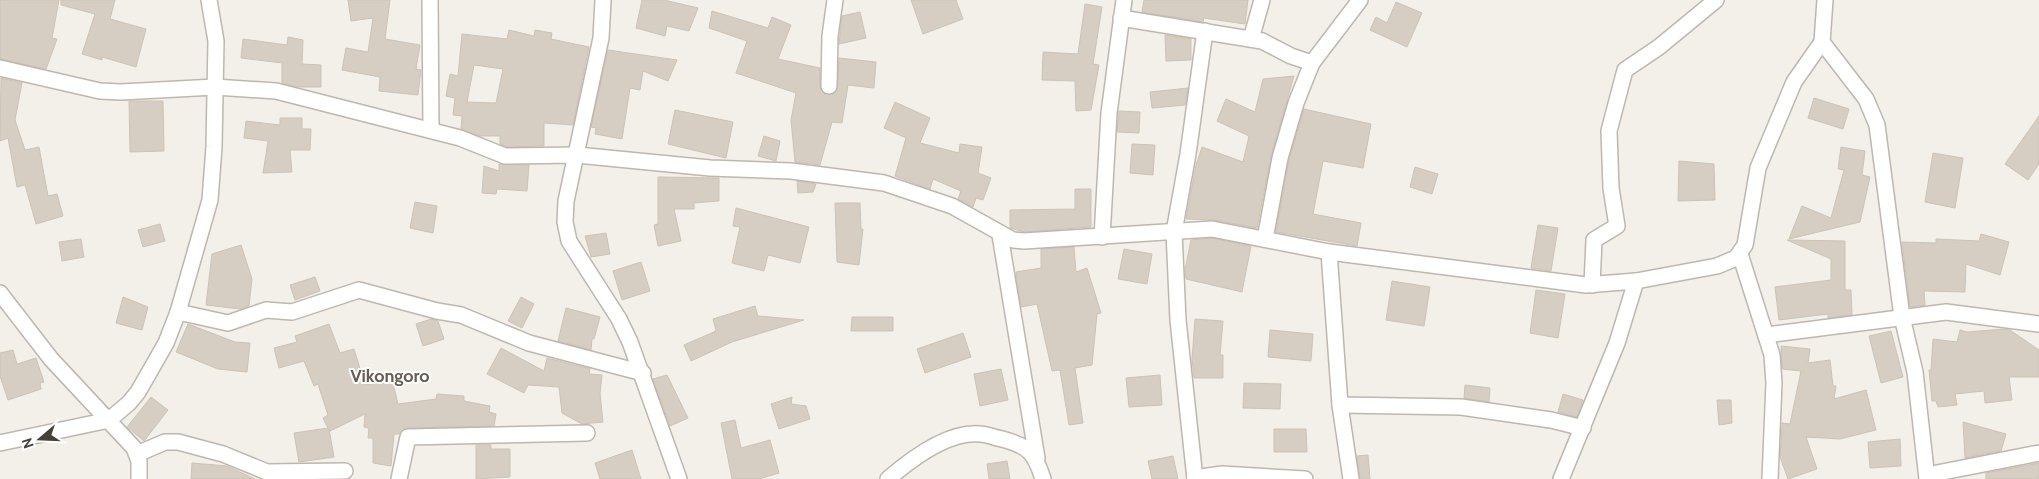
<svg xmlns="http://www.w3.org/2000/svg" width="2039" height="479" font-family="Cabin,sans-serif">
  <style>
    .building { fill: #d6cec3; stroke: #cdc3b4; fill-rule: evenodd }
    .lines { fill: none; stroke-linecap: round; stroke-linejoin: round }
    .street-casing { stroke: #beb7ad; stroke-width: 18 }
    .street { stroke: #fff; stroke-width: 15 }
    .labels { text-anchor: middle; stroke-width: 4; stroke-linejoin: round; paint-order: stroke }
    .quarter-label { font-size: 18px; font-weight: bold; fill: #685e51; stroke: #fff }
  </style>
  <rect width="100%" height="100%" fill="#f3f0ea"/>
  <!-- building -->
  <g class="building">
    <path d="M0,0H59L52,38L57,39L46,69L0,59Z"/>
    <path d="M61,0H115L110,19L146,29L136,67L102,57V60L82,54L95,14L61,5Z"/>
    <path d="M348,0H390L385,39L420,45L416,69L421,70L418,95L379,91L380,77L342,70L346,48L368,52L373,18L351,21Z"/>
    <path d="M642,0H664L698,8L689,31L667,26L665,36L636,28Z"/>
    <path d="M911,0H956L963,19L923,34Z"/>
    <path d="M1144,0H1248L1245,24L1204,18L1203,22L1142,12Z"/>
    <path d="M1396,2L1422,13L1407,47L1370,30L1376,17L1387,23Z"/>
    <path d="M1085,4L1102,7L1093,64L1099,65L1091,110L1076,111L1075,81L1042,80L1043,52L1078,54Z"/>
    <path d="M712,11L768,28L772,17L791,25L778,59L820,68V86L825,94H833L837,90L839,58L876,62L874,88L848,85L842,123L832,122L820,165L795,162L791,120L796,93L736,73L747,41L709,28Z"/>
    <path d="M860,12L866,38L839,44L842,16Z"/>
    <path d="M509,30L534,36L535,30L552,33L551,39L589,47L573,125L544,123V146L507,147L500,144V136H480L461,129L462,116L453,115L455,98L446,96L450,74L458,76L462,34L507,39ZM474,65L503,69L496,103L467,102Z"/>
    <path d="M1165,35L1191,39V60L1166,61Z"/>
    <path d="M288,37L303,40L302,64L321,65V87H297L282,83V63L241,58L243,39L287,45Z"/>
    <path d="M608,50L677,60L668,81L643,71L640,90L630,88L622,139L595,134L596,128L591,127Z"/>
    <path d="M1294,76L1271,156L1257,228L1214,220L1186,219L1196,165L1202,147L1243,162L1249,136L1217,121L1226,99L1255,112L1263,79Z"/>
    <path d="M1,78L22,83L15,120L25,150L39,147L48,196L57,194L63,216L36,224L25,185L17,187L8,138L0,141Z"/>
    <path d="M1188,88L1185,105L1152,108L1150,92Z"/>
    <path d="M1814,98L1849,109L1843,129L1808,118Z"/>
    <path d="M129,101H163L164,151L130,152Z"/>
    <path d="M895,102L930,118L920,143L959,153L960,144L982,147L978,173L991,178L983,200L976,198L973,207L958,199L961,191L933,179L930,189L895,176L906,138L884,128Z"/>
    <path d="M1304,109L1371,124L1363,168L1323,161L1313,214L1361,223L1357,246L1276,232L1289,160Z"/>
    <path d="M675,110L733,122L726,158L668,144Z"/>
    <path d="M1119,111L1140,112L1139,133L1117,132Z"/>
    <path d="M2039,116V164L2028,180L2005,164Z"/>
    <path d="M280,118H302V129H311L310,150H290L292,172L263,173L268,141L244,138L246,121L280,125Z"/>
    <path d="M764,136L780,141L776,161L758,156Z"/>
    <path d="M1132,144L1155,145L1153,175L1130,173Z"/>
    <path d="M1841,147L1865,151L1862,175L1870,177L1860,222L1789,239L1802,206L1831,218L1844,170L1838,169Z"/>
    <path d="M1933,153L1963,158L1955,208L1925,202Z"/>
    <path d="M1679,161L1714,164L1715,200L1678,201Z"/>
    <path d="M499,164L529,165L527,191L497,189L496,194L482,193L484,166L499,171Z"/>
    <path d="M1415,167L1438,174L1432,194L1410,187Z"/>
    <path d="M658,177L719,178V201L694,203V209H674L681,241L658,246L654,225L658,224Z"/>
    <path d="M797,181L816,184L813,192L798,193Z"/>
    <path d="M1075,189H1091V227L1024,232L1010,228V210L1075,209Z"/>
    <path d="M415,202L437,206L433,233L410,228Z"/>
    <path d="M835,203H860L861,229H863L859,265L837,262Z"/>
    <path d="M736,208L809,227L800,263L768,255L764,271L732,263L740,227L733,226Z"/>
    <path d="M160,224L165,241L143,247L138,230Z"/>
    <path d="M1538,225L1558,228L1551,271L1531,268Z"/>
    <path d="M606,233L610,254L591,257L585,236Z"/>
    <path d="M1981,234L2009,242L2000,275L1966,264L1965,292L1924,291L1925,305L1910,307L1902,242L1936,243V239L1979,241Z"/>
    <path d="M1211,238L1251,246L1242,292L1186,279L1185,270L1191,240Z"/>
    <path d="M81,239L84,257L62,261L59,242Z"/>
    <path d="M1787,240L1845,241V290H1851L1852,315L1828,318V314L1779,320L1775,287L1831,280V259Z"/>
    <path d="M241,245L252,279L249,306L240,309L206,305L212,254Z"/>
    <path d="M1074,247L1076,272L1087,268L1101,313L1097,314L1092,365L1075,368L1083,423L1069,425L1060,370L1052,371L1037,304L1021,307L1016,272L1041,268V249Z"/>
    <path d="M1124,249L1152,254L1147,284L1118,279Z"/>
    <path d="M641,262L650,291L622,300L613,271Z"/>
    <path d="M315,277L320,291L295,300L290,285Z"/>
    <path d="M1392,281L1430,287L1424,326L1386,320Z"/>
    <path d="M1536,290L1565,294L1558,338L1530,333Z"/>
    <path d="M123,297L148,307L142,330L116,323Z"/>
    <path d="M521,297L534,304L522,328L508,321Z"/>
    <path d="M755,306L758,316L804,320L732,342L691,361L684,345L716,331L713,319Z"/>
    <path d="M566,308L600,317L594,339H592L591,350L558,341Z"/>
    <path d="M852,317H893V331H851Z"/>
    <path d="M431,319L438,321L444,339L423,346L416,324Z"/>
    <path d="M1195,319L1223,321L1220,355H1223V378H1194L1192,359Z"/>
    <path d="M188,324L235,342L250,343L247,372L218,369L176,352Z"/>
    <path d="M329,324L340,353L354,349L365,385L392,379L398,404L436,399L437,394L464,396V401L490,406L489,412L496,414L494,426L404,428L399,434H394L391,466L373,463V438H368L369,428L364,427L365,414L330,431L329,429L334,457L299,462L294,433L328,428L323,418L328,415L318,384L314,386L304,361L279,368L274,348L297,342L295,336Z"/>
    <path d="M2004,329L2010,330L2039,350V377H2009L2012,400L1985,403L1984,391L1955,394L1957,405L1938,407L1936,401H1932L1929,370H1931L1933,339L1957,342L1960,330L1967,332Z"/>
    <path d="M1270,330L1313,334L1311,361L1268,357Z"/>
    <path d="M1891,331L1903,377L1881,383L1869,336Z"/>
    <path d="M963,333L971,357L925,373L917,349Z"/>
    <path d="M1781,346L1810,349L1808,363L1830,360L1833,386H1836L1834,399L1866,390L1876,430L1840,439L1806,437L1817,469L1788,479L1780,457L1782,427V423L1790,424L1801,371L1782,369Z"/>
    <path d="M501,348L544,371L547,358L590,369L589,374L602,375L600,393L603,422L582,424L562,413L559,387L528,385L524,393L487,374Z"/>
    <path d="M13,350L17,364L36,358L44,382L40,383L41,389L8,400L0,376V353Z"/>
    <path d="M1001,369L1008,400L980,406L974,374Z"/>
    <path d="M667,375L688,418L670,426L653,379Z"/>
    <path d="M1160,375L1162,405L1129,407L1126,378Z"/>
    <path d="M1244,383L1281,384L1280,409L1243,408Z"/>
    <path d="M1465,385L1490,388L1489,402L1464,398Z"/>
    <path d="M1563,394L1583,400L1577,417L1558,412Z"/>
    <path d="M151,397L168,410L144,441L127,427Z"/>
    <path d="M792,397L791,404L806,406L810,419L779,429L771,404Z"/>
    <path d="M1717,400H1731L1732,423L1719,425Z"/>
    <path d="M735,420L741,448L770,440L779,473L759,479H732L721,423Z"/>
    <path d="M1963,422L2006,434L2001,451L1965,458Z"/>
    <path d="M1274,429H1306L1307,452H1274Z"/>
    <path d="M1900,439L1901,466L1870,468L1868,442Z"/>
    <path d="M476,445H491V449H510V477L476,479Z"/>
    <path d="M632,450L641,479H600L595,463Z"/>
    <path d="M1368,455L1370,479H1360L1357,456Z"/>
    <path d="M1173,456L1178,479H1152L1148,461Z"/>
    <path d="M1007,461L1010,479H989L987,464Z"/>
    <path d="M192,463L227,466L255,479H191Z"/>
    <path d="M2039,463V479H1986V473Z"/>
  </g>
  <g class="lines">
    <!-- street casing -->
    <g class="street-casing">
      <g id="street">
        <path d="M430,0L431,130"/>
        <path d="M603,0L601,38L566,201L565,222L569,241L619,319L630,342L679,479"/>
        <path d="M1121,18L1262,41L1291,56L1312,63"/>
        <path d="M1251,39L1262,0"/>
        <path d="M1822,42L1866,99L1877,125L1902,317L1915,372L1927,479"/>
        <path d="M0,68L100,91L121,92L215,87L276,91L460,138L505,156L577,155L710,168L791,171L884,183L952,206L1013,240L1024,241L1212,229L1329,252L1586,285L1636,281L1717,266L1736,258L1745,245L1758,168L1794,82L1822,42L1825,0"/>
        <path d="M829,86L830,36L835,0"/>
        <path d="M1000,235L1037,458"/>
        <path d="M1102,237L1109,113L1124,0"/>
        <path d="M1265,239L1280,158L1296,103L1312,63L1360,0"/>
        <path d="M1329,252L1340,405L1351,479"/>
        <path d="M1740,254L1772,355L1774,383L1770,479"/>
        <path d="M1592,285L1594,240L1617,226L1611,188L1609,131L1625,70L1659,47L1716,0"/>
        <path d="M0,293L51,359L134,448L139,461V479"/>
        <path d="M178,312L228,323L266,310L292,312L359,290L437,311L461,315L529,343L643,373"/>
        <path d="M1766,335L1946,312L2039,324"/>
        <path d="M1340,405L1461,407L1551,420L1583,428"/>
        <path d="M0,443L109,420L129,403L138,392L166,343L178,312L210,200L214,147L216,41L209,0"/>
        <path d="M137,454L165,442H178L223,454L267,472L345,471"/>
        <path d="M1927,475L2039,453"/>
        <path d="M1195,478L1222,474L1305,479"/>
        <path d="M399,479L408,437L587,433"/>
        <path d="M888,479C910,460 948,431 980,434C987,434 995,438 1002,439C1029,446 1035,453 1043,479"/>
        <path d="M1195,479L1178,320L1174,232L1188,154L1205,31"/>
        <path d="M1561,479L1617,343L1636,281"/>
      </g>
    </g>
    <!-- street -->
    <use href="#street" class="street"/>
  </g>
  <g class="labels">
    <!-- quarter labels -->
    <g class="quarter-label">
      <text x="390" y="382">Vikongoro</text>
    </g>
  </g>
  <!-- north arrow -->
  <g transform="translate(40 439) rotate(251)" stroke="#ffffff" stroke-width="4" paint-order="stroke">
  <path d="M0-4L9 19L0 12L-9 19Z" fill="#464038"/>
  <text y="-8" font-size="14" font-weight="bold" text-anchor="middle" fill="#464038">N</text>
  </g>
</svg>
